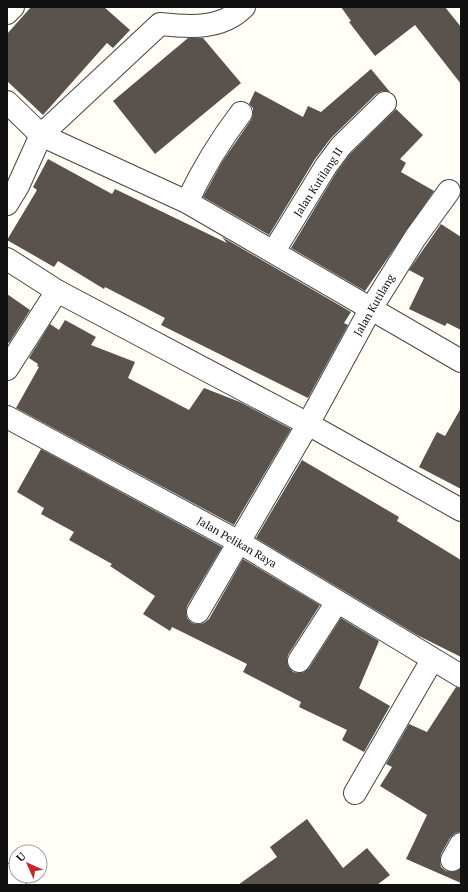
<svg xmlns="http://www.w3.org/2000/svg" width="468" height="892" font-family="'PT Serif',serif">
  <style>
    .building { fill: #5a524d }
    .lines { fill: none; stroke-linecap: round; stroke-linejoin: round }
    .street-casing { stroke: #444; stroke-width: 24 }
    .street { stroke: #fff; stroke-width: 22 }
    .labels { text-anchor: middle; stroke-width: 4; stroke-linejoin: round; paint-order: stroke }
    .street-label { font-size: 11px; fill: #111; stroke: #fff }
  </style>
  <rect width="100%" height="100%" fill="#fffdf5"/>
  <!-- building -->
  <g class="building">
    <path d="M31,7H104L130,30L113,48L107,43L43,115L7,81V34Z"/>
    <path d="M341,7H445L461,27V84L415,25L375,56L349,22L351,21Z"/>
    <path d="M188,38H203L241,83L155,154L113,101Z"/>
    <path d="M371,69L390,92L382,91L376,94L331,138L315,159L269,235L203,197L222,162L251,120L253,114V108L249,104L255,91L303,117L308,106L321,112Z"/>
    <path d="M396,109L423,135L400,159L406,163L401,172L434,191L365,291L291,248L336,173L350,154Z"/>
    <path d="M48,159L112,194L115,189L227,243L222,237L351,312L344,323L348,325L308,398L161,325L165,318L105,287L104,289L58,261L54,267L7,240L37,190L33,187Z"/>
    <path d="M441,224L461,237V330L447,323L445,326L409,309L424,278L409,270Z"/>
    <path d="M7,294L30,310L9,343L7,342Z"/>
    <path d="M65,320L96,337L91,345L135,362L128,378L189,410L204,388L240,402L291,429L234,525L16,408L39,367L37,366L38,364L29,358L50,324L59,330Z"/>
    <path d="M461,408V489L419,467L437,432L445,436Z"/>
    <path d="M41,449L222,547L187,606L186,612L187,618L192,623L198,624L204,623L209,619L243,559L320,605L288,655L287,660L288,666L293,672L298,673L304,672L309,668L341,618L379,641L359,688L390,706L364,752L342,740L347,730L299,707L301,702L243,672L247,664L172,627L170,631L143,614L155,596L110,566L112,564L69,540L74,532L41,514L44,508L17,492Z"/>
    <path d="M302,460L399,517L397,521L461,560V657L417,635L256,538Z"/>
    <path d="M456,687L461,688V832L455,833L450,838L441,854L440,861L441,867L446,871L453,872L461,868V883L406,859L427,815L380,786L392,767L386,764L409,724L427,732Z"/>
    <path d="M307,819L343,868L367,848L390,875L377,885H238L277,857L270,847Z"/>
  </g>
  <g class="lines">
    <!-- street casing -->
    <g class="street-casing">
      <g id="street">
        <path d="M7,13L13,7"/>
        <path d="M7,102L41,135L187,202L461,361"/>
        <path d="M187,202C203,168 218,143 241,113"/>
        <path d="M7,204L18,186L41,135L160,24C189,27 221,30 244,7"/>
        <path d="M274,251L326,166L341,146L385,103"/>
        <path d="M7,259L57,291L308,424L461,510"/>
        <path d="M7,369L57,291"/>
        <path d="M7,417L239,542L461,676"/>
        <path d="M198,612L308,424L370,310L415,238L449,191"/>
        <path d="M299,661L337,602"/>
        <path d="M355,793L432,660"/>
        <path d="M452,860L461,844"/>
        <path d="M7,875L15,885"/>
      </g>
    </g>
    <!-- street -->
    <use href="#street" class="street"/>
  </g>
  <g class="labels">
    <!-- street labels -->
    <g class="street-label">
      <text transform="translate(318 182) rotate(-57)" y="4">Jalan Kutilang II</text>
      <text transform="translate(374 305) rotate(-60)" y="4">Jalan Kutilang</text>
      <text transform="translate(237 542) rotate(30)" y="4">Jalan Pelikan Raya</text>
    </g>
  </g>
  <!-- border -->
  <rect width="468" height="892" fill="none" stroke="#111111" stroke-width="16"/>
  <!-- north arrow -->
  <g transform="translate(28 864) rotate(315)"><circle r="19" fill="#ffffff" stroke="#a0a0a0"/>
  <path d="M0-3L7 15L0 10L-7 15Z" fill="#c4262e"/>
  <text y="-6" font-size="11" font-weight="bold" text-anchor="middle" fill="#111111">U</text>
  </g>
</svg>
